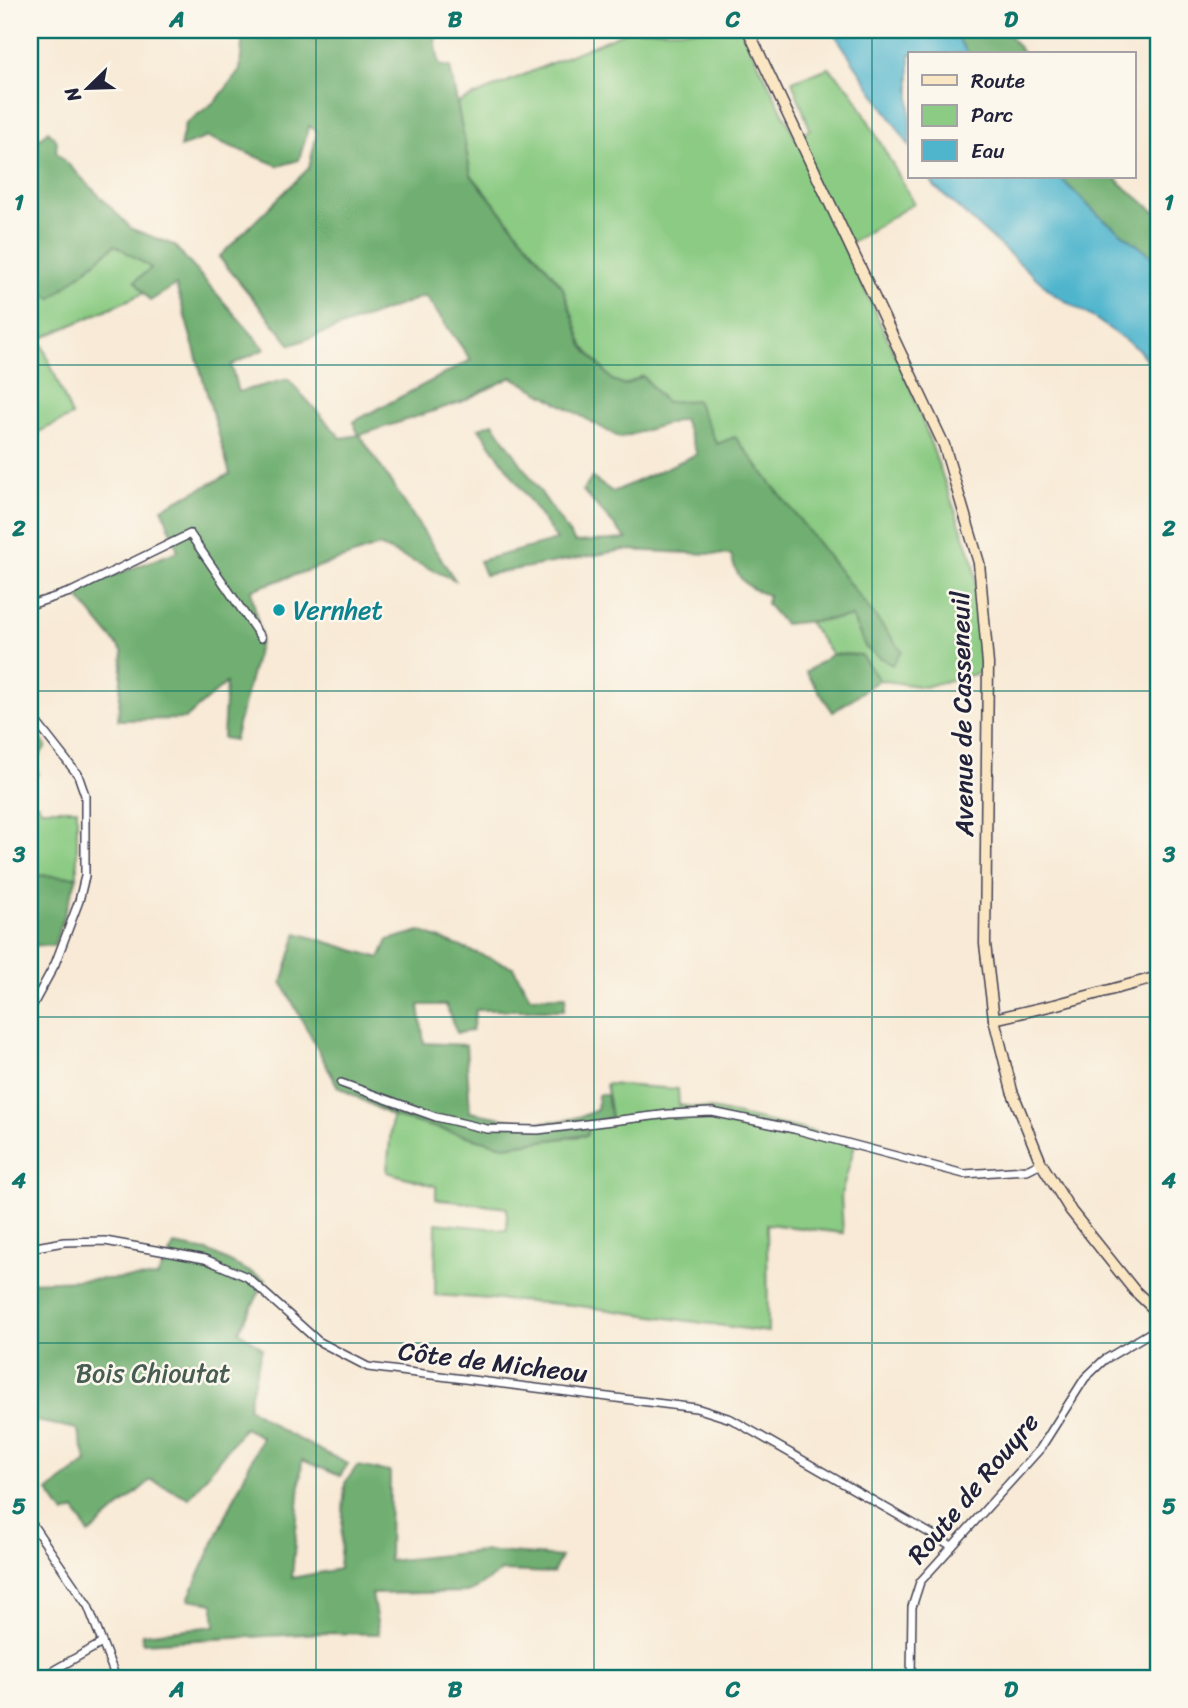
<svg xmlns="http://www.w3.org/2000/svg" width="1188" height="1708" font-family="Sriracha,sans-serif">
  <style>
    .green { fill: #8bcb83; stroke: #56765f; stroke-width: 2 }
    .forest { fill: #70af71; stroke: #496856; stroke-width: 2 }
    .water { fill: #4fb5cd; stroke: #386c84; stroke-width: 2 }
    .lines { fill: none; stroke-linecap: round; stroke-linejoin: round }
    .street-casing { stroke: #424052; stroke-width: 10 }
    .secondary-casing { stroke: #424052; stroke-width: 13 }
    .street { stroke: #fff; stroke-width: 7 }
    .secondary { stroke: #fbe6c4; stroke-width: 10 }
    .grid { fill: none; stroke: #0f766e; stroke-width: 2; stroke-opacity: 0.55 }
    .culture-dot { fill: #0f9aa8; stroke: #fbf7ec; stroke-width: 2.5 }
    .labels { text-anchor: middle; stroke-width: 5; stroke-linejoin: round; paint-order: stroke }
    .culture-label { font-size: 26px; fill: #0d838f; stroke: #fbf7ec; text-anchor: start }
    .street-label { font-size: 26px; fill: #22223b; stroke: #fbf7ec }
    .park-label { font-size: 26px; fill: #475d54; stroke: #fbf7ec }
    .neatline { fill: none; stroke: #0f766e; stroke-width: 2.5 }
    .grid-label { font-size: 23px; text-anchor: middle; font-weight: bold; fill: #0f766e }
  </style>
  <rect width="100%" height="100%" fill="#fbf7ec"/>
  <filter id="ink" filterUnits="userSpaceOnUse"><feTurbulence type="fractalNoise" baseFrequency=".0143" numOctaves="2"/><feDisplacementMap in="SourceGraphic" scale="14" xChannelSelector="R" yChannelSelector="G"/><feConvolveMatrix kernelMatrix="1 2 1 2 8 2 1 2 1" color-interpolation-filters="sRGB"/></filter>
  <filter id="wash" filterUnits="userSpaceOnUse"><feTurbulence type="fractalNoise" baseFrequency=".00686" numOctaves="4" result="noise"/><feDisplacementMap in="SourceGraphic" scale="28" xChannelSelector="R" yChannelSelector="G"/><feGaussianBlur stdDeviation="1.57" result="paint"/><feColorMatrix in="noise" values="0 0 0 0 0 0 0 0 0 0 0 0 0 0 0 0 0 1.4 0 .05"/><feComposite in="paint" operator="in"/></filter>
  <g filter="url(#wash)">
    <rect width="100%" height="100%" fill="#f8ead6"/>
    <!-- green -->
    <g class="green">
      <path d="M630,30H742L796,139L810,129L792,81L829,68L851,90L914,203L845,247L911,389L974,563L983,672L924,687L879,680L861,655L832,654L808,622L852,617L866,648L892,665L717,444L665,402L643,376L625,385L612,380L583,346L562,286L471,175L457,103Z"/>
      <path d="M115,244L152,268L135,281L144,293L40,339L72,416L30,436V273L32,272L51,298Z"/>
      <path d="M30,725L46,746L35,761L38,774L30,776Z"/>
      <path d="M38,804L41,809H77V877L30,875V805Z"/>
      <path d="M606,1084L678,1089L679,1105L716,1110L856,1141L841,1195L843,1233L767,1224L768,1332L573,1305L435,1295L436,1223L507,1230V1208L436,1199V1186L387,1172L392,1116L504,1146L587,1135L589,1124L611,1117Z"/>
    </g>
    <!-- forest -->
    <g class="forest">
      <path d="M243,30H434L439,65L450,67L471,175L562,286L583,346L612,380L625,385L643,376L665,402L696,400L717,444L735,437L902,651L892,665L866,648L852,617L784,624L767,604L768,595C746,589 736,577 731,555L624,550L485,575L479,561L557,540L479,428L493,423L575,542L627,539L583,491L592,478L613,492L697,454L683,419L620,438L512,377L461,402L360,435L455,580L379,546L251,590L261,638L234,740L223,738L226,683L185,719L118,720L123,652L73,591L178,551L162,508L230,474L176,285L150,301L135,281L151,268L115,245L51,299L32,284V273H30V148L48,131L57,141L56,152L132,229L174,245L265,349L231,365L238,392L288,379L341,438L359,435L353,422L471,360L425,296L291,345L219,257L309,168L317,132L309,126L299,160L279,166L208,137L180,147L185,124L217,100L240,70Z"/>
      <path d="M953,30H1005L1024,54H968Z"/>
      <path d="M1059,177H1115L1121,184L1158,214V261L1097,214Z"/>
      <path d="M832,654L861,655L879,680L833,712L806,672Z"/>
      <path d="M30,875L77,877L54,946L30,945Z"/>
      <path d="M420,931L513,967L530,997L566,996L564,1010H476L472,1031L457,1033L446,1005H419L424,1043L466,1045L470,1112C515,1120 555,1131 597,1110L598,1095H607L611,1117L589,1124L587,1135L504,1146L392,1116L338,1087L282,983L297,933L380,958L388,940Z"/>
      <path d="M174,1245L208,1251L266,1280L239,1331L262,1348L248,1407L284,1432L348,1464L340,1476L302,1460L292,1578L339,1569L345,1483L357,1466L390,1472L389,1561L482,1551L561,1557L553,1573L502,1571L470,1592L372,1594L379,1634L322,1633L143,1643L142,1634L215,1626L213,1603L188,1599L262,1437L244,1428L189,1498L151,1480L89,1534L75,1510L64,1514L48,1491L87,1462L77,1429L30,1420V1282L157,1277Z"/>
    </g>
    <!-- water -->
    <g class="water">
      <path d="M832,30H953L968,54H910V147Z"/>
      <path d="M929,177H1059L1097,214L1158,261V373L1138,349L1097,320L1055,295L935,187Z"/>
    </g>
  </g>
  <g filter="url(#ink)">
    <g class="lines">
      <!-- street casing -->
      <g class="street-casing">
        <g id="street">
          <path d="M607,30H615"/>
          <path d="M514,32L519,30"/>
          <path d="M30,605L73,591L190,534L261,638"/>
          <path d="M30,714L78,775L85,795V876L79,901L55,964L30,1010"/>
          <path d="M341,1083L436,1117L487,1129L538,1130L669,1114L712,1112L794,1129L964,1174L1027,1170L1041,1163"/>
          <path d="M30,1248L64,1242L105,1241L205,1259L247,1277L318,1341L368,1367L696,1408L731,1419L952,1546"/>
          <path d="M30,1521L88,1606L116,1678"/>
          <path d="M40,1678L102,1643"/>
          <path d="M911,1678L912,1607L920,1582L1040,1449L1085,1378L1104,1360L1158,1328"/>
        </g>
      </g>
      <!-- secondary casing -->
      <g class="secondary-casing">
        <g id="secondary">
          <path d="M748,30L944,445L979,563L988,664L985,944L994,1019L1012,1091L1041,1163L1071,1211L1134,1290L1158,1313"/>
          <path d="M994,1019L1058,1004L1158,977"/>
        </g>
      </g>
      <!-- street -->
      <use href="#street" class="street"/>
      <!-- secondary -->
      <use href="#secondary" class="secondary"/>
    </g>
  </g>
  <!-- grid -->
  <path class="grid" d="M316,30V1678M594,30V1678M872,30V1678M30,365H1158M30,691H1158M30,1017H1158M30,1343H1158"/>
  <!-- markers -->
  <circle class="culture-dot" cx="279" cy="610" r="7"/>
  <g class="labels">
    <!-- culture labels -->
    <g class="culture-label">
      <text x="293" y="619">Vernhet</text>
    </g>
    <!-- street labels -->
    <g class="street-label">
      <text transform="translate(962 714) rotate(-91)" y="9">Avenue de Casseneuil</text>
      <text transform="translate(493 1362) rotate(7)" y="9">Côte de Micheou</text>
      <text transform="translate(973 1488) rotate(-50)" y="9">Route de Rouyre</text>
    </g>
    <!-- park labels -->
    <g class="park-label">
      <text x="153" y="1382">Bois Chioutat</text>
    </g>
  </g>
  <!-- margin -->
  <rect width="1188" height="1708" fill="none" stroke="#fbf7ec" stroke-width="77"/>
  <!-- legend -->
  <rect x="908" y="52" width="228" height="126" fill="#fbf7ec" stroke="#a4a2a5" stroke-width="2"/>
  <rect x="922" y="75" width="35" height="10" fill="#fbe6c4" stroke="#a4a2a5" stroke-width="2"/>
  <text x="971" y="88" font-size="21" fill="#22223b">Route</text>
  <rect x="922" y="105" width="35" height="21" fill="#8bcb83" stroke="#a4a2a5" stroke-width="2"/>
  <text x="971" y="122" font-size="21" fill="#22223b">Parc</text>
  <rect x="922" y="140" width="35" height="21" fill="#4fb5cd" stroke="#a4a2a5" stroke-width="2"/>
  <text x="971" y="158" font-size="21" fill="#22223b">Eau</text>
  <!-- north arrow -->
  <g transform="translate(88 88) rotate(247)" stroke="#fbf7ec" stroke-width="5" paint-order="stroke">
  <path d="M0-5L12 26L0 18L-12 26Z" fill="#22223b"/>
  <text y="-10" font-size="19" font-weight="bold" text-anchor="middle" fill="#22223b">N</text>
  </g>
  <rect x="38" y="38" width="1112" height="1632" class="neatline"/>
  <g class="grid-label">
    <text x="177" y="27">A</text>
    <text x="455" y="27">B</text>
    <text x="733" y="27">C</text>
    <text x="1011" y="27">D</text>
    <text x="19" y="210">1</text>
    <text x="1169" y="210">1</text>
    <text x="19" y="536">2</text>
    <text x="1169" y="536">2</text>
    <text x="19" y="862">3</text>
    <text x="1169" y="862">3</text>
    <text x="19" y="1188">4</text>
    <text x="1169" y="1188">4</text>
    <text x="19" y="1514">5</text>
    <text x="1169" y="1514">5</text>
    <text x="177" y="1697">A</text>
    <text x="455" y="1697">B</text>
    <text x="733" y="1697">C</text>
    <text x="1011" y="1697">D</text>
  </g>
</svg>
